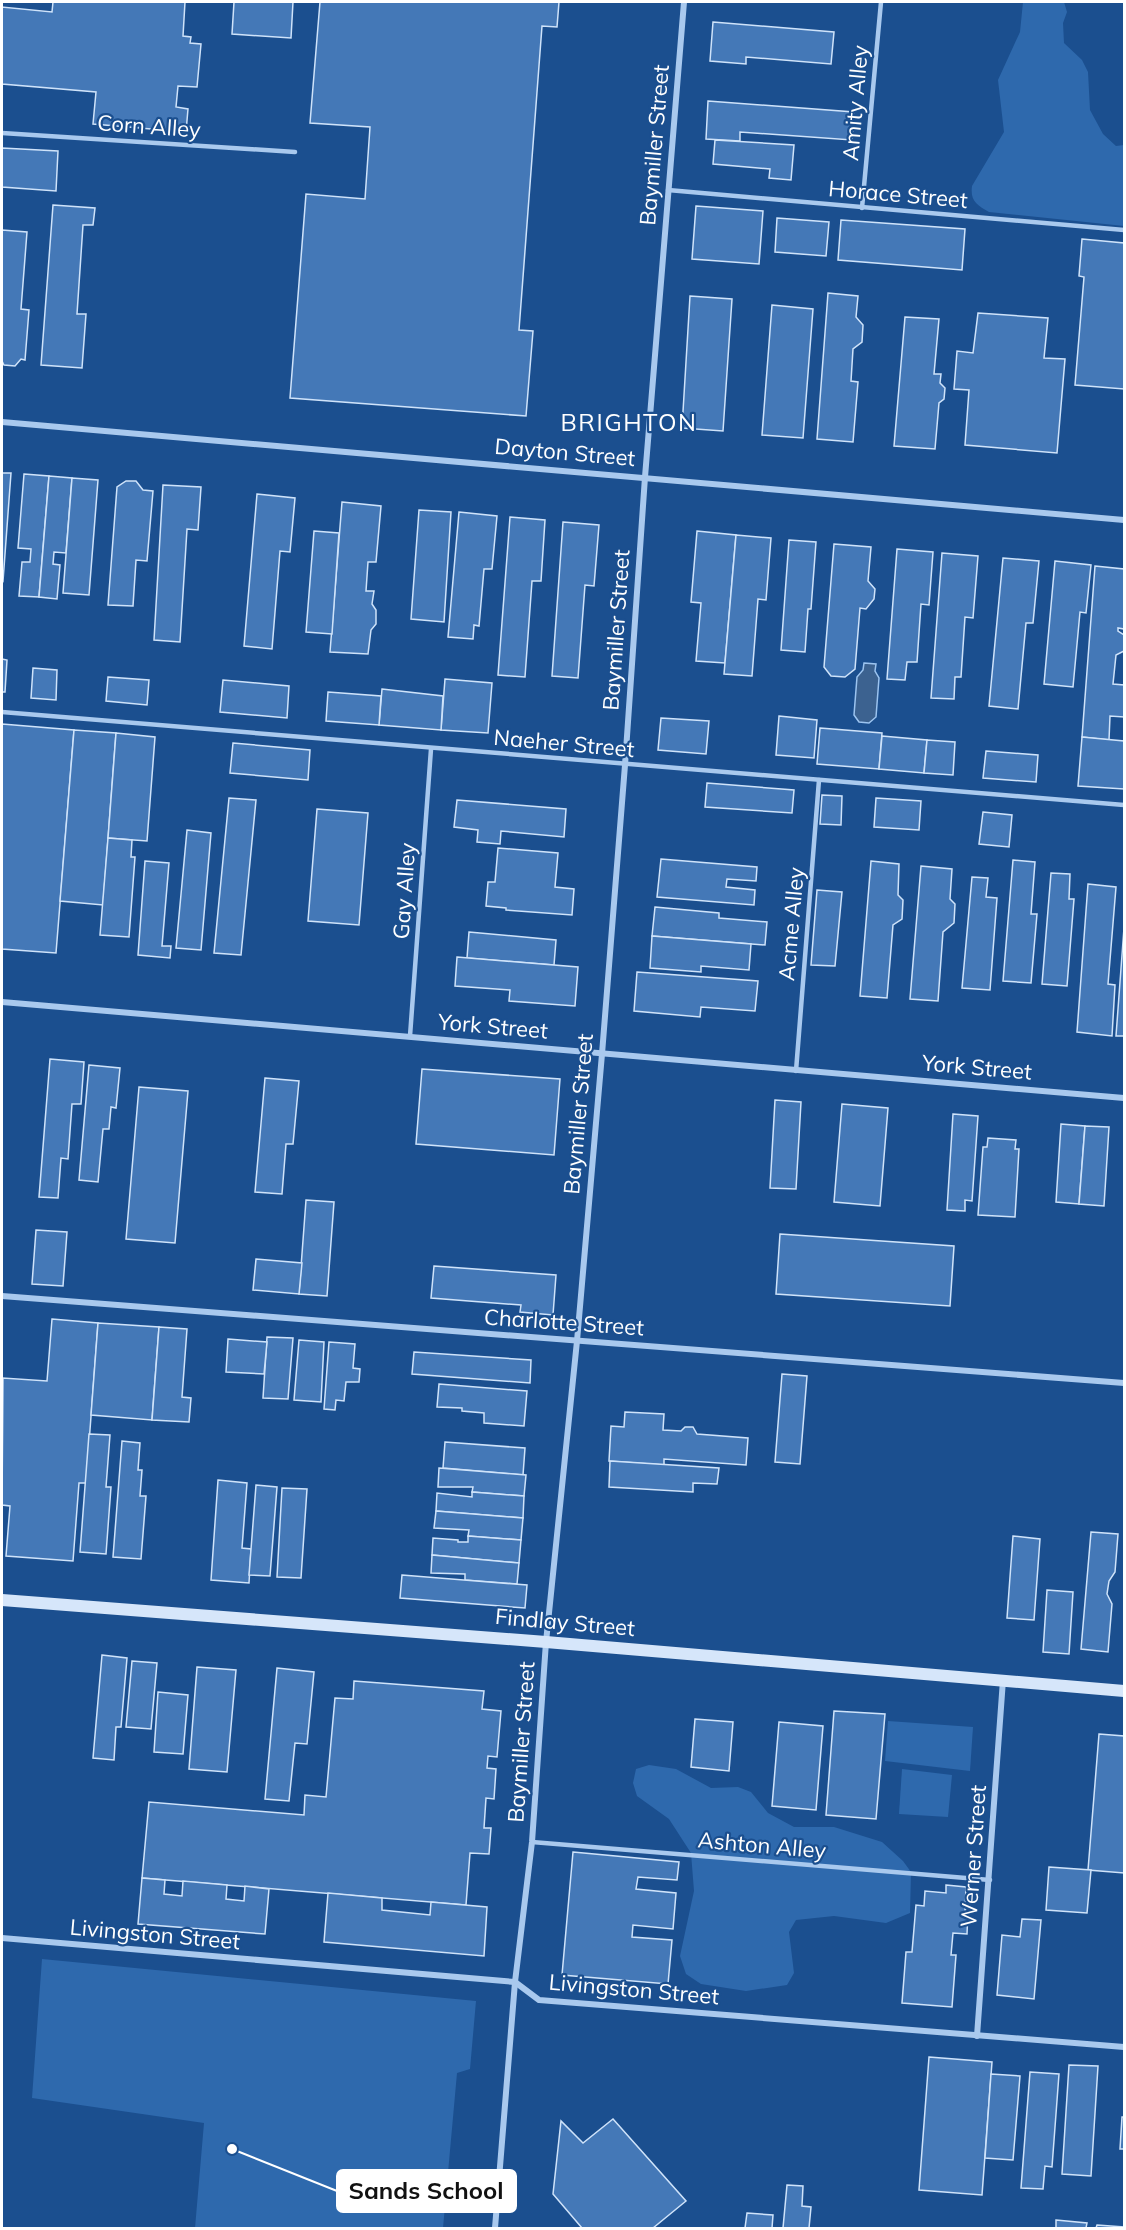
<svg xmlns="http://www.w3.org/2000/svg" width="1126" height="2230" font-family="Mulish,sans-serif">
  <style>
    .green { fill: #2e69ad }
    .water { fill: #3c6290; stroke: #9cc4f0; stroke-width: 1.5 }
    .building { fill: #4478b7; stroke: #cfe3fa; stroke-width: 1.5 }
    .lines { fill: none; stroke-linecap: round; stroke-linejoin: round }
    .lane { stroke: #a9c9ee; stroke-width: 4.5 }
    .street { stroke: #a9c9ee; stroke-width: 6 }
    .secondary { stroke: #d6e6fa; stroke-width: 12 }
    .labels { text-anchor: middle; stroke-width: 4.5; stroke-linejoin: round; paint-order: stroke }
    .street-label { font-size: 22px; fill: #fff; stroke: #1b4f8f }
    .neighbourhood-label { font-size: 24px; letter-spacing: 1.5px; fill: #fff; stroke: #1b4f8f }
    .leader { fill: none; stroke: #fff; stroke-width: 2 }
    .callout-dot { fill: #fff; stroke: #1b4f8f; stroke-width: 2 }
    .callout { fill: #fff; stroke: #fff; stroke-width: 2 }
    .callout-label { font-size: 24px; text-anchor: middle; font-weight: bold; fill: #111 }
  </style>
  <rect width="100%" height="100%" fill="#1b4f8f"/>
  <!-- green -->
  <g class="green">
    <path d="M1023,2H1064L1067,12L1063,23L1064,43L1082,60L1088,72L1090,110L1103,134L1116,146L1124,145V226L989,212C977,205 970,201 972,186L1004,132L998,80L1020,32Z"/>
    <path d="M888,1721L973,1727L970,1771L885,1761Z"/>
    <path d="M649,1765L676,1769L711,1788L738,1787L751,1792L768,1813L794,1827H834L882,1842L903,1861L911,1872L910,1913L886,1923L834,1916L796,1920L789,1932L794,1973L787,1985L746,1991L701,1984L686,1974L680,1956L694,1891L691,1853L669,1819L637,1796L633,1783L636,1769Z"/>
    <path d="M902,1769L952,1775L948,1817L899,1814Z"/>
    <path d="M42,1959L476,2001L470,2069L457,2073L443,2228H195L204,2123L32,2098Z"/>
  </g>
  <!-- water -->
  <path class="water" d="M864,663L876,664L875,671L879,678L876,717L869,723L859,722L854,715L857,677L863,670Z"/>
  <!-- building -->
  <g class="building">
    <path d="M53,2H185L183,36L191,37L190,43L201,44L197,87L178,86L176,107L188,109L186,132L93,124L96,92L2,84V7L52,12Z"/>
    <path d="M234,2H293L291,38L232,34Z"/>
    <path d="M320,2H559L557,27L542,26L519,330L533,331L526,416L290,398L306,194L365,199L370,127L310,123Z"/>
    <path d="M713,22L834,32L831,64L746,57V64L710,61Z"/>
    <path d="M708,101L854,112L852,140L740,132V141L706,139Z"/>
    <path d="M715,140L794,145L791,180L769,178L770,169L713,164Z"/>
    <path d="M2,148L58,151L56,191L2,187Z"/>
    <path d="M53,205L95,208L93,225H83L77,314H86L82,368L41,365Z"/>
    <path d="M696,206L763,211L759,264L692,259Z"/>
    <path d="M777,218L829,222L826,256L775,252Z"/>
    <path d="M841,220L965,229L962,270L838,260Z"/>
    <path d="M2,230L27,232L21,309L29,310L25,360L21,359L15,366L4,365L2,361Z"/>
    <path d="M1082,239L1124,243V389L1075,385L1084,277L1079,276Z"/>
    <path d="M828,293L858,296L856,317L863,325L862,342L853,349L851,381L858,382L853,442L817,439Z"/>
    <path d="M690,296L732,299L723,431L682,428Z"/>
    <path d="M772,305L813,309L803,438L762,435Z"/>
    <path d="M978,313L1048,318L1044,358L1065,359L1057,453L965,445L969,390L954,389L957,351L973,353Z"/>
    <path d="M905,317L939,319L934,374H941L940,383L945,388L944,399L939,403L935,449L894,446Z"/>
    <path d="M2,473H11L3,581L2,580Z"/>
    <path d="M24,474L49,476L39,597L19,596L22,562H30L31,549L18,548Z"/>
    <path d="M49,476L72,478L66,553L54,552L53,564L60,565L57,599L39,597Z"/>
    <path d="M72,478L98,480L89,595L63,593Z"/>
    <path d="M126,481H136L143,490L153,491L147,561L136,560L133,606L108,605L117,487Z"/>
    <path d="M163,485L201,487L198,530L187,529L180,642L154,640Z"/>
    <path d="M257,494L295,498L290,552L280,551L272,649L244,646Z"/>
    <path d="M342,502L381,506L376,562H368L366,591H374L372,604L376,610V624L371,630L368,654L330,652Z"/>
    <path d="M419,510L451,512L444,622L411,619Z"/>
    <path d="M459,512L497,516L492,569H484L479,626L474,625L473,639L448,637Z"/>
    <path d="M510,517L545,520L541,581H532L525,677L498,675Z"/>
    <path d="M563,522L599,525L594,586L585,585L578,678L552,676Z"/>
    <path d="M314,531L339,533L332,634L306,632Z"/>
    <path d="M697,531L736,535L725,663L696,661L701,603L691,602Z"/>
    <path d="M736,535L771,538L766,600L758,599L752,676L724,674Z"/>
    <path d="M789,540L816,542L811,609H808L805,652L781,650Z"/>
    <path d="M834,544L871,547L868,581L875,589L874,599L866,609L860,608L855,669L845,677L831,676L824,667Z"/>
    <path d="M897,549L933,552L929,605L921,604L917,662H907L905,680L887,679Z"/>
    <path d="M942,553L978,556L973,618L965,617L961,677H955L954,699L931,698Z"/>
    <path d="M1003,558L1039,561L1033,623H1026L1018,709L989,706Z"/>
    <path d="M1055,561L1091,565L1086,613L1080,612L1073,687L1044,684Z"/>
    <path d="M1095,566L1124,569V629L1118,628V631L1124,635V651L1116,655L1113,684L1124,685V717L1110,716L1109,740L1082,737Z"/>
    <path d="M2,659L7,660L5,692H2Z"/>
    <path d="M33,668L57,670L56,700L31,698Z"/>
    <path d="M108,677L149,680L147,705L106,701Z"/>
    <path d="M445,679L492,683L488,733L441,730Z"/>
    <path d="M223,680L289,686L287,718L220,712Z"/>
    <path d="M382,689L443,696L441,730L379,725Z"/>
    <path d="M328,692L381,696L379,725L326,721Z"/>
    <path d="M779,716L817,720L814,758L776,755Z"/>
    <path d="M661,718L709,721L706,754L658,750Z"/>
    <path d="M2,724L74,730L56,953L2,949Z"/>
    <path d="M820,728L882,733L879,769L817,764Z"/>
    <path d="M74,730L116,733L103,905L60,901Z"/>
    <path d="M116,733L155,737L147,841L108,838Z"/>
    <path d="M882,736L927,740L924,773L879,769Z"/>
    <path d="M1082,737L1124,741V789L1078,786Z"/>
    <path d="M927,740L955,742L953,775L924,773Z"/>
    <path d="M233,743L310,750L308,780L230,773Z"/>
    <path d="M986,751L1038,755L1036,782L983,778Z"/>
    <path d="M707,783L794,790L792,813L705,807Z"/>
    <path d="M822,795L842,796L841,825L820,824Z"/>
    <path d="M229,798L256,800L241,955L214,953Z"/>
    <path d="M876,798L921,801L919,830L874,827Z"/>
    <path d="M457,800L566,809L564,837L501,831L500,844L477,842L478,830L454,827Z"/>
    <path d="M317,809L368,813L359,925L308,921Z"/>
    <path d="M983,812L1012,815L1009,847L979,844Z"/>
    <path d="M187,830L211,833L201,950L176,948Z"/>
    <path d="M108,838L132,840L131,857H135L129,937L100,935Z"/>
    <path d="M498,848L558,853L555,887L574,889L572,915L506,910V908L486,906L488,882H495Z"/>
    <path d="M661,859L757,867L756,881L727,879L726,887L755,890L754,905L657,897Z"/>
    <path d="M1013,860L1035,862L1031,914H1037L1031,983L1003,981Z"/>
    <path d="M145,861L169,863L162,946H171L170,958L138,955Z"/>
    <path d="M871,861L899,864L898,895L903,900L902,919L893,925L887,998L860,996Z"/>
    <path d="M921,866L952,869L950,899L955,904L954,923L943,932L938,1001L910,999Z"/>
    <path d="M1051,873L1070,874L1069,899H1074L1067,986L1042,984Z"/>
    <path d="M972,877L988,878L986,897L997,898L990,990L962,988Z"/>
    <path d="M1088,884L1116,887L1108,984L1115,985L1112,1036L1077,1032Z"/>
    <path d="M817,890L842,892L835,966L811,965Z"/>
    <path d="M655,907L719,913V918L767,922L765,945L652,936Z"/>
    <path d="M1124,928V1036H1116Z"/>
    <path d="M469,932L556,940L554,965L467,958Z"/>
    <path d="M652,936L751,944L749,970L701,966V972L650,968Z"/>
    <path d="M457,957L578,967L575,1006L509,1001L510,990L455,986Z"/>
    <path d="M637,972L758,981L755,1011L701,1007L700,1017L634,1011Z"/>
    <path d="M50,1059L84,1062L81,1104H72L68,1159L61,1158L58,1198L39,1197Z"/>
    <path d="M89,1065L120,1068L116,1108L111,1107L109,1129H103L98,1182L79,1180Z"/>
    <path d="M422,1069L560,1079L554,1155L416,1144Z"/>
    <path d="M265,1078L299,1081L293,1144H286L282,1194L255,1192Z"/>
    <path d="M139,1087L188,1091L175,1243L126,1239Z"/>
    <path d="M775,1100L801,1102L796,1189L770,1188Z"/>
    <path d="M842,1104L888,1108L880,1206L834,1202Z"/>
    <path d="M953,1114L978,1116L972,1201L965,1200V1211L947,1210Z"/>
    <path d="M1061,1124L1085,1126L1079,1204L1056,1202Z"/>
    <path d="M1085,1126L1109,1127L1104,1206L1079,1204Z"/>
    <path d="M988,1138L1016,1140L1015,1149H1019L1015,1217L978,1215L983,1147H987Z"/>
    <path d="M306,1200L334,1202L327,1296L299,1294Z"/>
    <path d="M36,1230L67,1232L63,1286L32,1284Z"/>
    <path d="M780,1234L954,1246L950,1306L776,1294Z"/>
    <path d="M256,1259L302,1263L299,1294L253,1290Z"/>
    <path d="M434,1266L556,1275L553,1315L520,1312L521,1305L431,1298Z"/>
    <path d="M52,1319L98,1323L86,1483H79L73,1561L6,1556L10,1506L2,1505L3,1378L47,1381Z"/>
    <path d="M98,1323L159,1327L152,1420L91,1415Z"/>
    <path d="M159,1327L187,1329L182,1397L191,1398L189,1422L152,1420Z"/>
    <path d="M267,1337L293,1338L288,1399L263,1398Z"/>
    <path d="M228,1339L267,1342L264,1374L226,1372Z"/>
    <path d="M299,1340L324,1342L321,1402L294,1400Z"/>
    <path d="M329,1342L355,1344L353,1368L360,1369L359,1382H346L344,1401L336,1400L335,1410L324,1409Z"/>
    <path d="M414,1352L531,1360L530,1383L412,1374Z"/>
    <path d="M782,1374L807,1376L800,1464L775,1462Z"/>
    <path d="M439,1384L527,1391L524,1426L484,1423V1413L462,1411V1408L437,1407Z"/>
    <path d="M625,1412L664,1414L663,1430L681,1431L685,1427H693L697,1434L748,1438L746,1465L664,1459V1465L609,1461L611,1426L624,1427Z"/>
    <path d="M89,1434L110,1435L106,1487H111L106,1554L80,1552Z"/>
    <path d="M122,1441L140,1443L138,1470H142L140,1496H146L141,1559L113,1557Z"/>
    <path d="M445,1442L525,1448L523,1475L443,1468Z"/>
    <path d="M610,1461L719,1468L717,1484L693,1483V1492L609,1487Z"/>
    <path d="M439,1468L526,1475L524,1496L472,1492L473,1487H438Z"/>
    <path d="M218,1480L247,1483L242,1548L251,1549L249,1583L211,1580Z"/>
    <path d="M256,1485L277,1487L270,1576L249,1575Z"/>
    <path d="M282,1488L307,1489L301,1578L277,1577Z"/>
    <path d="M472,1492L524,1496L523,1518L436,1511L437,1493L472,1497Z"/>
    <path d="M436,1511L523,1518L521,1540L468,1536L469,1530L434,1528Z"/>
    <path d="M1091,1532L1118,1534L1115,1572L1109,1581L1107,1594L1112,1604L1108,1652L1081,1649Z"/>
    <path d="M468,1536L521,1540L519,1563L432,1555L433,1538L458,1540V1542H468Z"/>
    <path d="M1013,1536L1040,1539L1034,1620L1007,1618Z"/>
    <path d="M432,1555L519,1563L517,1584L465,1580V1574L431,1573Z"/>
    <path d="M402,1575L527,1585L525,1608L400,1598Z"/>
    <path d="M1047,1590L1073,1592L1069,1654L1043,1652Z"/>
    <path d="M102,1655L127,1658L121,1727H116L114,1760L93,1758Z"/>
    <path d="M132,1661L157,1663L151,1729L126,1727Z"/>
    <path d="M197,1667L236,1670L227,1772L189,1769Z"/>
    <path d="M277,1668L314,1672L307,1744L295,1743L289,1801L265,1799Z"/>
    <path d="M354,1681L484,1691L482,1709L501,1711L497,1757L488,1756L487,1768L496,1769L494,1799L486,1798L484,1828H491L489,1854L470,1853L466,1905L142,1878L149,1802L304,1815L305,1795L326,1797L335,1698L353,1699Z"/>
    <path d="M158,1692L188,1695L183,1754L154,1752Z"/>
    <path d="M834,1711L885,1714L876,1819L826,1815Z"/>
    <path d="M695,1719L733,1722L729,1771L691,1767Z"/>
    <path d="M779,1722L823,1726L816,1810L772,1806Z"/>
    <path d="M1099,1734L1124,1736V1873L1088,1870Z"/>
    <path d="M573,1852L679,1862L677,1880L638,1877L636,1889L676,1893L673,1929L633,1925L632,1937L672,1940L668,1984L562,1975Z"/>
    <path d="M1049,1867L1091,1870L1087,1913L1046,1910Z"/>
    <path d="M142,1878L165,1880L164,1894L182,1896L183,1881L227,1885L226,1899L244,1901L245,1886L269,1889L265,1934L138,1924Z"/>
    <path d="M946,1885L966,1887L965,1910L968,1911L967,1934L953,1933L951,1955H956L952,2007L902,2003L906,1952H912L916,1905L924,1906L925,1891L946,1893Z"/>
    <path d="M328,1893L382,1898V1910L430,1915L431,1902L487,1907L484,1956L324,1942Z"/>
    <path d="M1022,1919L1041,1920L1034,1999L997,1995L1002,1935L1020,1937Z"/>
    <path d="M929,2057L992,2062L982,2195L919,2190Z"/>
    <path d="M1069,2065L1098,2066L1091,2176L1062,2174Z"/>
    <path d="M1030,2072L1059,2074L1052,2167L1045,2166L1043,2189L1021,2188Z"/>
    <path d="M991,2074L1020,2076L1013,2160L985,2158Z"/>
    <path d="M1122,2117H1124V2149H1120Z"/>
    <path d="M613,2119L686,2201L653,2228H582L553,2194L561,2121L583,2143Z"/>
    <path d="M787,2185L803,2186L802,2206L811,2207L809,2228H783Z"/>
    <path d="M747,2213L773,2215L772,2228H745Z"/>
    <path d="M1056,2220L1087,2223L1086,2228H1056Z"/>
    <path d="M1097,2225L1124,2227V2228H1096Z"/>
  </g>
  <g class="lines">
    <!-- lane -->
    <g class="lane">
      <path d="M2,133L295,152"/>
      <path d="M668,190L1124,230"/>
      <path d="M862,208L881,2"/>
      <path d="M2,712L1124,805"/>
      <path d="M410,1036L431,749"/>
      <path d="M796,1071L819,780"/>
      <path d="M532,1842L990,1880"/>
    </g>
    <!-- street -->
    <g class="street">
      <path d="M2,422L1124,520"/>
      <path d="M2,1002L1124,1098"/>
      <path d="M2,1296L1124,1383"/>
      <path d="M2,1938L515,1982L539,2000L1124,2047"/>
      <path d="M977,2036L1003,1680"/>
      <path d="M495,2228L515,1982L532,1842L546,1642L577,1341L602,1054L625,765L645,477L684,2"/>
    </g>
    <!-- secondary -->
    <path class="secondary" d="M2,1600L546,1642L1124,1691"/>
  </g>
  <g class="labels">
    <!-- street labels -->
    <g class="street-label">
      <text transform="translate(855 103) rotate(-85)" y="8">Amity Alley</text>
      <text transform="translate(149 126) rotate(4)" y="8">Corn Alley</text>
      <text transform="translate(654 145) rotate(-85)" y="8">Baymiller Street</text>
      <text transform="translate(898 194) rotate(5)" y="8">Horace Street</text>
      <text transform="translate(565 452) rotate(5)" y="8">Dayton Street</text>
      <text transform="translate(616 630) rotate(-86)" y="8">Baymiller Street</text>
      <text transform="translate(564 743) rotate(5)" y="8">Naeher Street</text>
      <text transform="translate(404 891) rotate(-86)" y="8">Gay Alley</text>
      <text transform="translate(791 924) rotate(-85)" y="8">Acme Alley</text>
      <text transform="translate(493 1026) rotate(5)" y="8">York Street</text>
      <text transform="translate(977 1067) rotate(5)" y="8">York Street</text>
      <text transform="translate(578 1114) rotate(-85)" y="8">Baymiller Street</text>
      <text transform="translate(564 1322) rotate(4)" y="8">Charlotte Street</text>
      <text transform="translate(565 1622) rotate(5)" y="8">Findlay Street</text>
      <text transform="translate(521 1742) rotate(-86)" y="8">Baymiller Street</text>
      <text transform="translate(762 1845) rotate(5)" y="8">Ashton Alley</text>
      <text transform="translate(973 1856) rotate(-86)" y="8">Werner Street</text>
      <text transform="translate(155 1934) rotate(5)" y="8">Livingston Street</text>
      <text transform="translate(634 1989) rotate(5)" y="8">Livingston Street</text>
    </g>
    <!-- neighbourhood labels -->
    <g class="neighbourhood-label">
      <text x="629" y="431">BRIGHTON</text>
    </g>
  </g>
  <!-- callouts -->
  <path class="leader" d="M232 2149L337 2191"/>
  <circle class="callout-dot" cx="232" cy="2149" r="6"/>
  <rect class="callout" x="337" y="2170" width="179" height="42" rx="6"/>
  <g class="callout-label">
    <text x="426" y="2199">Sands School</text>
  </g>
  <!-- border -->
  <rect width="1126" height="2230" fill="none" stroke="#ffffff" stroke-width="6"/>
</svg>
